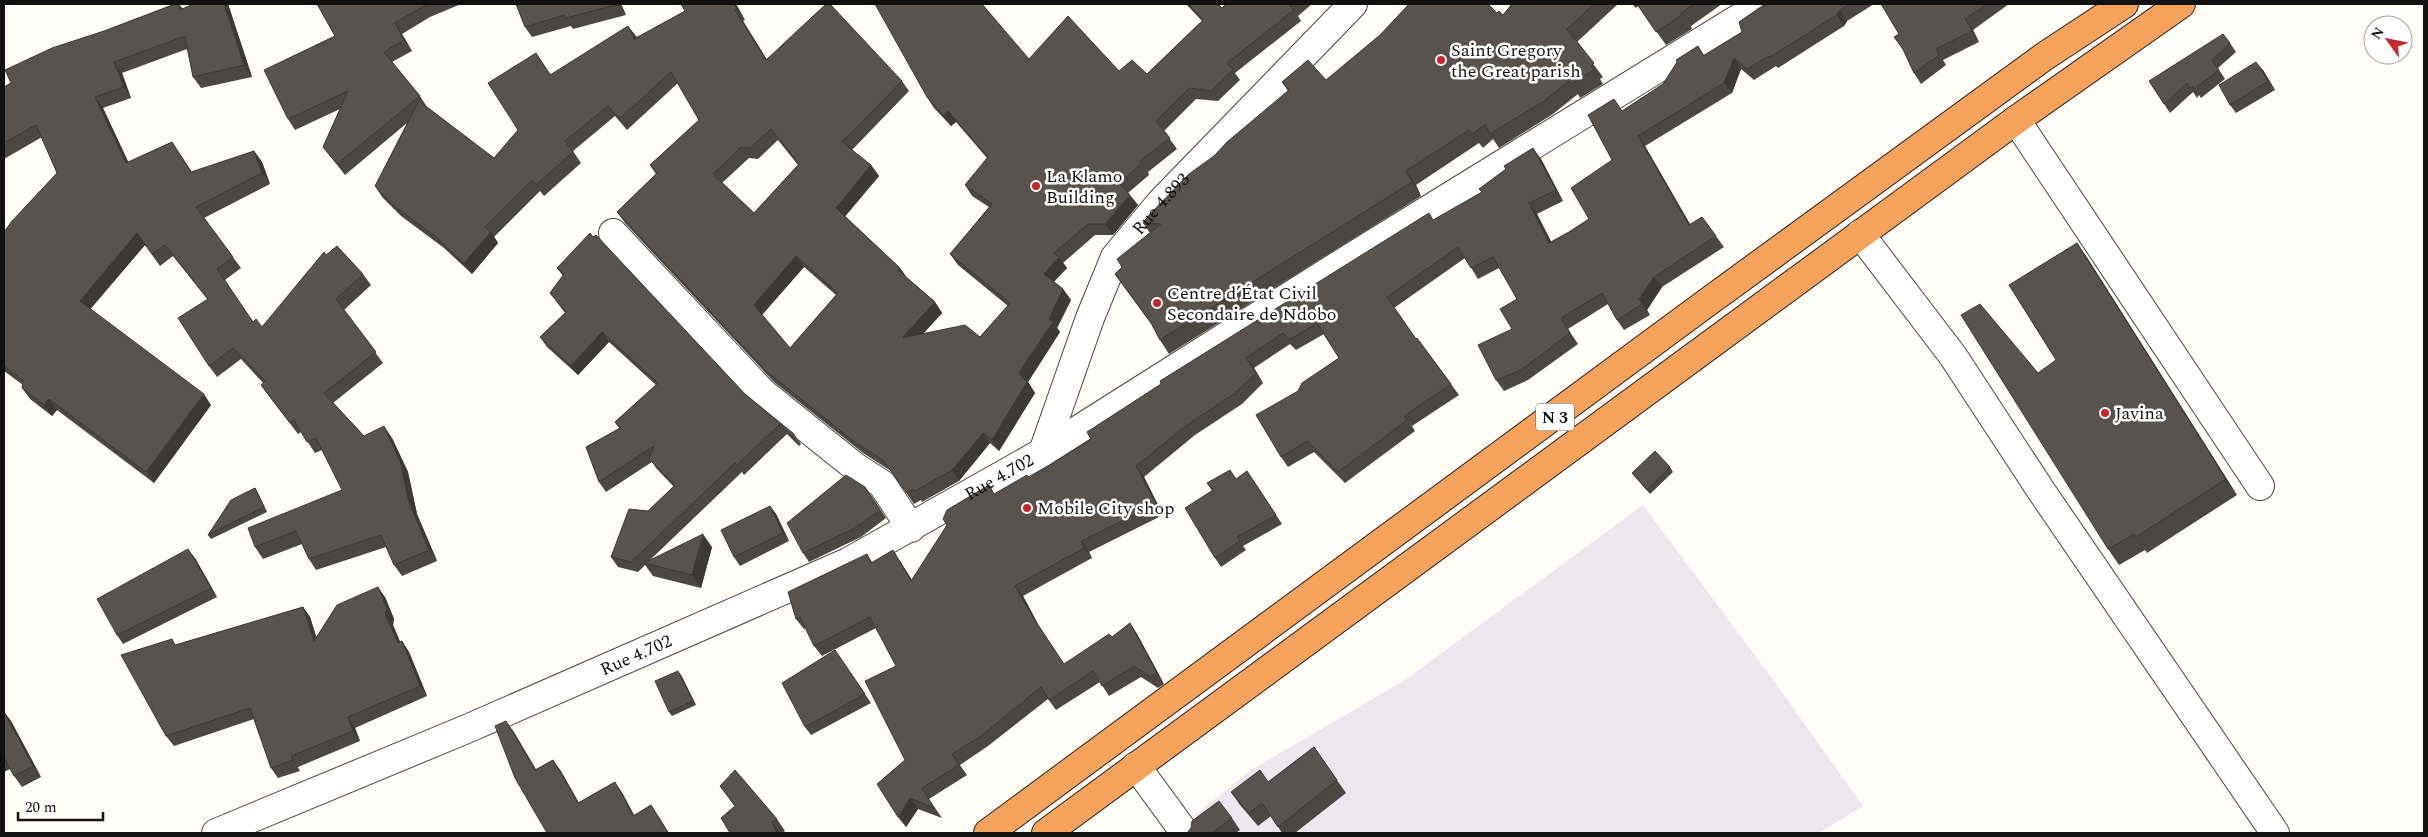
<svg xmlns="http://www.w3.org/2000/svg" width="2428" height="837" font-family="Spectral,serif">
  <style>
    .industrial { fill: #eee6ef }
    .lines { fill: none; stroke-linecap: round; stroke-linejoin: round }
    .minor-casing { stroke: #444; stroke-width: 30 }
    .highway-casing { stroke: #222; stroke-width: 30 }
    .minor { stroke: #fff; stroke-width: 28 }
    .highway { stroke: #f5a25d; stroke-width: 28 }
    .wall { fill: #4d4742; fill-rule: evenodd }
    .shaded-wall { fill: #3f3936 }
    .building { fill: #5a524d; stroke: #3f3936; fill-rule: evenodd }
    .poi-dot { fill: #c4262e; stroke: #fff; stroke-width: 2 }
    .labels { text-anchor: middle; stroke-width: 5; stroke-linejoin: round; paint-order: stroke }
    .shield { fill: #fff; stroke: #585858; stroke-width: 1 }
    .shield-label { font-size: 16px; font-weight: bold; fill: #111 }
    .poi-label { font-size: 18px; fill: #111; stroke: #fff; text-anchor: start }
    .street-label { font-size: 18px; fill: #111; stroke: #fff }
  </style>
  <rect width="100%" height="100%" fill="#fffdf5"/>
  <!-- industrial -->
  <path class="industrial" d="M1643,505L1774,681L1863,806L1819,833H1207L1195,815L1251,770L1405,680Z"/>
  <g class="lines">
    <!-- minor casing -->
    <g class="minor-casing">
      <g id="minor">
        <path d="M2016,120L2260,486"/>
        <path d="M613,233L763,393L854,466L882,484L911,528"/>
        <path d="M1860,234L1953,356L2042,492L2275,833"/>
        <path id="s1" d="M1043,452L1090,318L1115,257L1160,203L1353,4"/>
        <path d="M1136,766L1185,833"/>
        <path id="s2" d="M216,833L469,728L848,562L1043,452L1358,253L1762,4"/>
      </g>
    </g>
    <!-- highway casing -->
    <g class="highway-casing">
      <g id="highway">
        <path d="M988,833L1701,307L2045,56L2124,4"/>
        <path d="M1046,833L2016,120L2181,4"/>
      </g>
    </g>
    <!-- minor -->
    <use href="#minor" class="minor"/>
    <!-- highway -->
    <use href="#highway" class="highway"/>
  </g>
  <!-- wall -->
  <g class="wall">
    <path d="M175,4H179L183,9L228,4L252,77L201,88L193,77L187,49L122,73L131,98L103,108L128,162L172,142L192,172L254,151L262,162L270,184L204,218L241,268L225,280L253,322L262,327L326,255L363,274L371,285L344,310L383,363L333,403L364,436L392,438L408,472L417,514L437,561L402,576L394,565L386,547L316,570L309,559L302,544L263,559L255,547L342,490L322,450L315,453L301,432L298,434L269,396L261,385L263,383L241,359L217,377L209,366L208,300L173,256L160,266L145,245L90,309L211,405L154,483L57,410L52,416L30,399L22,388L23,385L4,371V232L57,173L42,137L4,159V87L104,31Z"/>
    <path d="M317,4H461L430,17L402,34L412,51L392,62L420,96L427,107L494,158L518,130L536,53L551,75L636,37L736,4L745,20L743,21L767,60L902,81L909,91L852,150L871,165L879,176L845,216L900,268L907,278L935,302L942,313L923,334L980,337L1008,306L958,265L950,254L989,207L972,196L965,185L987,158L956,122L951,126L934,108L927,97L1029,59L1147,74L1202,21L1186,4H1218L1222,8L1226,4H1312L1298,16L1301,21L1235,73L1240,80L1218,101L1196,99L1164,131L1177,149L1148,172L1149,175L1128,193L1138,205L1113,235H1095L1063,263L1067,268L1054,282L1063,289L1071,300L1057,328L1060,332L1028,382L1035,393L999,451L990,443L959,481L922,502L921,500L914,504L891,471L863,453L774,382L625,223L617,212L656,174L650,165L699,120L678,83L627,130L615,116L573,151L581,163L544,196L540,191L494,237L498,243L472,274L444,248L401,216L382,197L375,186L407,123L345,175L323,147L340,109L295,130L288,119L335,36ZM778,140L798,165L754,213L722,183L749,158L758,159ZM804,267L836,295L790,348L762,315Z"/>
    <path d="M516,4H621L626,15L573,29L571,26L532,37L525,27Z"/>
    <path d="M1512,4H1618L1577,42L1603,77L1600,79L1603,84L1580,98L1578,94L1553,114L1499,148L1493,139L1483,148L1479,143L1416,185L1421,196L1169,354L1160,340L1152,325L1115,274L1122,267L1150,233L1143,223L1214,156L1288,91L1282,82L1326,80L1497,13L1503,15Z"/>
    <path d="M1632,4H1722L1691,26L1692,29L1666,45L1638,6L1636,8Z"/>
    <path d="M1765,4H1874L1847,21L1844,26L1778,68L1776,66L1754,80L1741,69L1732,93L1645,146L1690,225L1702,217L1724,247L1662,287L1647,310L1650,315L1624,330L1617,320L1608,304L1568,329L1578,344L1528,380L1504,391L1496,380L1512,329L1517,299L1499,268L1478,279L1465,258L1394,308L1416,339L1451,384L1459,395L1412,426L1415,431L1345,483L1314,452L1288,467L1281,457L1298,391L1339,358L1324,334L1296,350L1290,344L1254,368L1263,383L1242,404L1195,435L1144,477L1163,515L1089,552L1092,558L1023,596L1039,626L1064,664L1112,637L1130,623L1137,634L1164,684L1158,688L1141,677L1109,696L1100,682L1056,710L1048,699L988,746L960,765L967,775L929,799L942,818L918,809L906,827L905,760L896,666L876,628L822,656L814,646L806,628L804,629L796,619L867,554L872,562L900,561L912,580L1030,478L1434,220L1541,159L1563,201L1537,214L1551,242L1569,232L1589,219L1612,160L1622,111L1663,84L1698,46L1704,55L1742,32Z"/>
    <path d="M1881,4H2009L1973,30L1979,42L1943,60L1946,65L1921,84L1914,73L1903,50L1894,37L1899,34Z"/>
    <path d="M2230,43L2236,52L2218,68L2225,79L2201,98L2199,95L2197,98L2193,92L2170,113L2164,104Z"/>
    <path d="M2263,70L2275,90L2236,113L2230,105Z"/>
    <path d="M2077,243L2088,259L2237,495L2147,553L2145,550L2119,565L2108,549L2038,373L2056,360Z"/>
    <path d="M557,268L745,394L794,434L801,444L799,446L787,434L744,475L742,472L650,560L712,547L701,588L653,576L645,565L638,572L618,567L611,557L648,511L674,487L656,468L652,462L606,492L599,482L619,428L615,422L656,385L609,342L578,375L547,347L540,337L565,313L550,293L563,276Z"/>
    <path d="M1670,467L1673,472L1650,494L1632,473Z"/>
    <path d="M1236,479L1253,480L1282,524L1243,546L1246,550L1221,567L1215,558L1212,491L1207,483Z"/>
    <path d="M865,487L886,518L861,537L809,562L803,553Z"/>
    <path d="M255,488L267,512L211,539L208,535Z"/>
    <path d="M770,506L776,514L789,541L740,566L734,557Z"/>
    <path d="M195,558L217,597L123,644L117,635Z"/>
    <path d="M385,597L394,619L393,625L400,642L402,641L409,652L427,696L355,728L360,741L298,767L300,771L278,778L271,768L254,719L174,746L166,736L176,645L303,607L310,617L316,637Z"/>
    <path d="M835,650L871,703L811,735L805,727Z"/>
    <path d="M681,675L696,705L672,716L669,712Z"/>
    <path d="M4,712L11,721L41,777L22,787L14,776L10,769L4,772Z"/>
    <path d="M1314,747L1346,793L1295,833H1282L1271,816L1258,826L1240,805L1231,792L1268,782Z"/>
    <path d="M720,786L777,819L785,831L782,833H730L735,806Z"/>
    <path d="M1232,818L1240,830L1236,833H1187Z"/>
  </g>
  <!-- shaded-wall -->
  <g class="shaded-wall">
    <path d="M224,4H228L252,77L244,65Z"/>
    <path d="M619,4H621L626,15Z"/>
    <path d="M734,4H736L745,20L737,9Z"/>
    <path d="M735,10L743,21L774,71L766,60Z"/>
    <path d="M1840,10L1847,21L1844,26L1837,15Z"/>
    <path d="M1965,19L1973,30L1979,42L1972,31Z"/>
    <path d="M395,23L402,34L412,51L404,40Z"/>
    <path d="M628,26L636,36L641,49L634,39Z"/>
    <path d="M1734,58L1741,69L1732,93L1724,83Z"/>
    <path d="M114,62L122,73L131,98L124,87Z"/>
    <path d="M2256,62L2263,70L2275,90L2268,81Z"/>
    <path d="M95,97L103,108L134,174L126,163Z"/>
    <path d="M948,111L956,122L951,126L944,116Z"/>
    <path d="M1638,136L1645,146L1697,236L1689,225Z"/>
    <path d="M1533,148L1541,159L1563,201L1556,190Z"/>
    <path d="M254,151L262,162L270,184L262,173Z"/>
    <path d="M871,165L879,176L843,219L836,208Z"/>
    <path d="M1406,171L1416,185L1421,196L1412,182Z"/>
    <path d="M1130,195L1138,205L1113,235L1105,224Z"/>
    <path d="M1529,203L1537,214L1557,253L1549,243Z"/>
    <path d="M491,232L498,243L472,274L464,263Z"/>
    <path d="M137,233L145,245L88,312L80,301Z"/>
    <path d="M2077,243L2088,259L2237,495L2226,479Z"/>
    <path d="M796,256L804,267L761,316L754,305Z"/>
    <path d="M1059,257L1067,268L1051,284L1044,274Z"/>
    <path d="M900,268L907,278L898,270Z"/>
    <path d="M1654,277L1662,287L1647,310L1650,315L1639,299Z"/>
    <path d="M1063,289L1071,300L1057,328L1060,332L1028,382L1035,393L999,451L992,440L1020,375V371L1049,319Z"/>
    <path d="M935,302L942,313L909,349L902,338Z"/>
    <path d="M602,332L609,342L578,375L571,366Z"/>
    <path d="M1246,358L1254,368L1263,383L1256,373Z"/>
    <path d="M204,394L211,405L154,483L146,472Z"/>
    <path d="M49,399L57,410L52,416L44,405Z"/>
    <path d="M384,426L392,438L408,472L417,514L437,561L429,550L409,502Z"/>
    <path d="M983,433L990,443L959,481L952,470Z"/>
    <path d="M1136,466L1144,477L1163,515L1156,504Z"/>
    <path d="M255,488L258,493L267,512L264,507Z"/>
    <path d="M770,506L776,514L789,541L783,533Z"/>
    <path d="M703,534L712,547L701,588L692,575Z"/>
    <path d="M1081,541L1089,552L1092,558L1084,548Z"/>
    <path d="M188,549L195,558L217,597L211,588Z"/>
    <path d="M893,550L900,561L919,592L911,581Z"/>
    <path d="M1015,586L1023,596L1039,626L1032,616Z"/>
    <path d="M378,587L385,597L394,619L393,625L405,653L398,643L385,614Z"/>
    <path d="M303,607L310,617L321,651L314,641Z"/>
    <path d="M1130,623L1137,634L1164,684L1157,673Z"/>
    <path d="M402,641L409,652L427,696L420,686Z"/>
    <path d="M678,671L681,675L696,705L693,701Z"/>
    <path d="M4,712L11,721L41,777L33,766Z"/>
    <path d="M348,717L355,728L360,741L353,731Z"/>
    <path d="M506,721L514,732L543,781L535,770Z"/>
    <path d="M553,760L561,771L586,815L578,803Z"/>
    <path d="M615,782L623,794L641,828L633,816Z"/>
    <path d="M910,798L918,809L906,827L898,817Z"/>
    <path d="M651,805L659,817L669,833H668Z"/>
    <path d="M772,822L780,833H777Z"/>
  </g>
  <!-- building -->
  <g class="building">
    <path d="M175,4H179L180,10L193,4H224L244,65L193,77L185,36L114,62L124,87L95,97L126,163L172,142L191,172L254,151L262,173L196,207L233,257L217,269L253,322L256,319L262,327L324,252L326,255L337,246L363,274L336,299L376,352L324,393L364,436L384,426L400,461L409,502L429,550L394,565L381,535L309,559L296,531L255,547L248,528L342,490L316,438L307,442L294,420L290,423L261,385L265,381L233,348L209,366L178,318L208,299L165,245L152,254L137,233L80,301L204,394L146,472L49,399L44,405L22,388L23,380L4,366V232L12,221L57,173L36,125L4,143V87L11,83L5,70L52,48L104,31Z"/>
    <path d="M317,4H429L422,7L395,23L404,40L384,52L420,96L337,164L323,147L348,91L288,119L264,70L335,36Z"/>
    <path d="M516,4H619L566,18L564,15L525,27Z"/>
    <path d="M681,4H734L737,9L735,10L766,60L826,4H830L902,81L842,142L871,165L836,208L900,268L898,270L935,302L902,338L965,325L980,337L1010,303L950,254L992,204L965,185L988,157L948,111L944,116L927,97L875,4H982L1029,59L1068,16L1119,71L1132,60L1147,74L1203,20L1188,4H1218L1222,8L1226,4H1293L1290,6L1294,10L1227,63L1233,70L1211,91L1189,88L1156,121L1170,138L1140,161L1141,164L1119,183L1130,195L1105,224H1088L1054,253L1059,257L1044,274L1063,289L1049,319L1053,322L1020,371V375L1027,382L992,440L983,433L952,470L915,491L913,489L907,493L883,460L856,443L766,371L617,212L657,173L650,165L699,120L671,72L619,119L608,106L565,141L573,152L536,185L532,180L485,227L491,232L464,263L436,237L393,205L375,186L419,101L494,158L518,130L488,83L536,53L550,75L628,26L634,39L685,11ZM771,129L799,164L754,213L713,174L741,147L750,148ZM796,256L838,293L790,348L754,305Z"/>
    <path d="M1409,4H1488L1497,13L1499,11L1503,15L1512,4H1594L1567,29L1594,63L1591,66L1594,70L1571,84L1569,81L1544,101L1490,134L1485,124L1473,134L1469,130L1406,171L1412,182L1160,340L1151,323L1115,274L1122,267L1117,259L1161,224L1143,223L1150,214L1189,174L1214,156L1227,142L1289,90L1282,82L1308,60L1326,80L1380,35Z"/>
    <path d="M1637,4H1694L1681,13L1682,15L1656,32Z"/>
    <path d="M1765,4H1850L1840,10L1837,15L1770,57L1769,56L1747,69L1734,58L1724,83L1638,136L1689,225L1702,217L1716,236L1654,277L1639,299L1642,304L1617,320L1602,293L1561,318L1570,333L1521,370L1496,380L1478,345L1512,329L1500,309L1517,299L1493,257L1471,268L1458,247L1387,297L1416,339L1417,338L1451,384L1404,416L1407,420L1338,472L1307,441L1281,457L1256,415L1298,391L1302,383L1339,358L1317,323L1289,340L1283,333L1246,358L1256,373L1235,393L1187,425L1136,466L1156,504L1081,541L1084,548L1015,586L1032,616L1064,664L1109,634L1112,637L1130,623L1157,673L1151,677L1134,666L1102,686L1093,671L1049,700L1041,687L981,736L952,754L959,765L922,788L934,808L910,798L898,817L877,784L905,760L865,681L896,666L870,617L814,646L800,617L796,619L788,592L867,554L871,563L893,550L911,581L947,525L943,519L947,510L989,485L994,494L1027,475L1029,478L1091,439L1087,432L1161,384L1160,381L1429,213L1433,220L1482,192L1479,189L1506,169L1504,166L1533,148L1556,190L1529,203L1549,243L1569,232L1589,219L1571,188L1612,160L1588,115L1614,99L1622,111L1663,84L1677,62L1676,60L1698,46L1703,56L1742,32L1739,22Z"/>
    <path d="M1881,4H1987L1965,19L1972,31L1936,49L1939,55L1914,73L1902,47L1894,37L1899,34Z"/>
    <path d="M2223,34L2230,43L2212,60L2219,70L2194,89L2193,86L2190,89L2187,83L2164,104L2149,81Z"/>
    <path d="M2256,62L2268,81L2230,105L2219,85Z"/>
    <path d="M590,233L593,237L596,235L745,394L794,434L792,437L780,424L737,465L735,463L631,562L611,557L629,509L648,511L675,485L649,459L654,446L599,482L586,447L620,428L615,422L658,383L602,332L571,366L540,337L566,312L550,293L564,274L557,268Z"/>
    <path d="M2077,243L2226,479L2136,537L2134,534L2108,549L1961,315L1980,304L2038,373L2056,360L2009,285Z"/>
    <path d="M1655,451L1670,467L1647,490L1632,473Z"/>
    <path d="M1230,470L1236,479L1247,471L1276,515L1237,537L1240,541L1215,558L1185,508L1213,490L1207,483Z"/>
    <path d="M846,475L865,487L880,510L855,528L803,553L787,523Z"/>
    <path d="M255,488L264,507L208,535L231,500Z"/>
    <path d="M770,506L783,533L734,557L721,530Z"/>
    <path d="M703,534L692,575L644,563Z"/>
    <path d="M188,549L211,588L117,635L97,599Z"/>
    <path d="M378,587L387,609L385,614L398,643L402,641L420,686L348,717L353,731L291,756L293,760L271,768L250,708L166,736L121,655L172,639L175,645L303,607L314,641L337,605Z"/>
    <path d="M835,650L865,694L805,727L782,683Z"/>
    <path d="M678,671L693,701L669,712L655,681Z"/>
    <path d="M4,712L33,766L14,776L4,757Z"/>
    <path d="M506,721L535,770L553,760L578,803L615,782L633,816L651,805L668,833H547L515,778L495,726Z"/>
    <path d="M1314,747L1337,780L1278,827L1262,803L1249,813L1231,792L1260,770L1268,782Z"/>
    <path d="M735,770L777,819L772,822L777,833H730L721,818L735,806L720,786Z"/>
    <path d="M1219,801L1232,818L1212,833H1187L1191,828L1192,821Z"/>
  </g>
  <!-- markers -->
  <g class="poi-dot">
    <circle cx="1441" cy="60" r="5"/>
    <circle cx="1036" cy="186" r="5"/>
    <circle cx="1157" cy="303" r="5"/>
    <circle cx="2105" cy="413" r="5"/>
    <circle cx="1027" cy="508" r="5"/>
  </g>
  <g class="labels">
    <!-- shield labels -->
    <rect class="shield" x="1536" y="403.5" width="38" height="27" rx="4"/>
    <g class="shield-label">
      <text x="1555" y="423">N 3</text>
    </g>
    <!-- poi labels -->
    <g class="poi-label">
      <text x="1451" y="56">Saint Gregory<tspan x="1451" dy="21">the Great parish</tspan></text>
      <text x="1046" y="182">La Klamo<tspan x="1046" dy="21">Building</tspan></text>
      <text x="1167" y="299">Centre d’État Civil<tspan x="1167" dy="21">Secondaire de Ndobo</tspan></text>
      <text x="2115" y="419">Javina</text>
      <text x="1037" y="514">Mobile City shop</text>
    </g>
    <!-- street labels -->
    <g class="street-label">
      <text dy="6" stroke="none"><textPath href="#s1" startOffset="278">Rue 4.893</textPath></text>
      <text dy="6" stroke="none"><textPath href="#s2" startOffset="861">Rue 4.702</textPath></text>
      <text dy="6" stroke="none"><textPath href="#s2" startOffset="456">Rue 4.702</textPath></text>
    </g>
  </g>
  <!-- border -->
  <rect width="2428" height="837" fill="none" stroke="#111111" stroke-width="10"/>
  <!-- north arrow -->
  <g transform="translate(2388 40) rotate(303)"><circle r="24" fill="#ffffff" stroke="#a0a0a0"/>
  <path d="M0-4L9 19L0 12L-9 19Z" fill="#c4262e"/>
  <text y="-8" font-size="14" font-weight="bold" text-anchor="middle" fill="#111111">N</text>
  </g>
  <!-- scale -->
  <path d="M18 812v8h85v-8" fill="none" stroke="#111111" stroke-width="2.5"/>
  <text x="25" y="812" font-size="15" fill="#111111" stroke="#ffffff" stroke-width="4" paint-order="stroke">20 m</text>
</svg>
